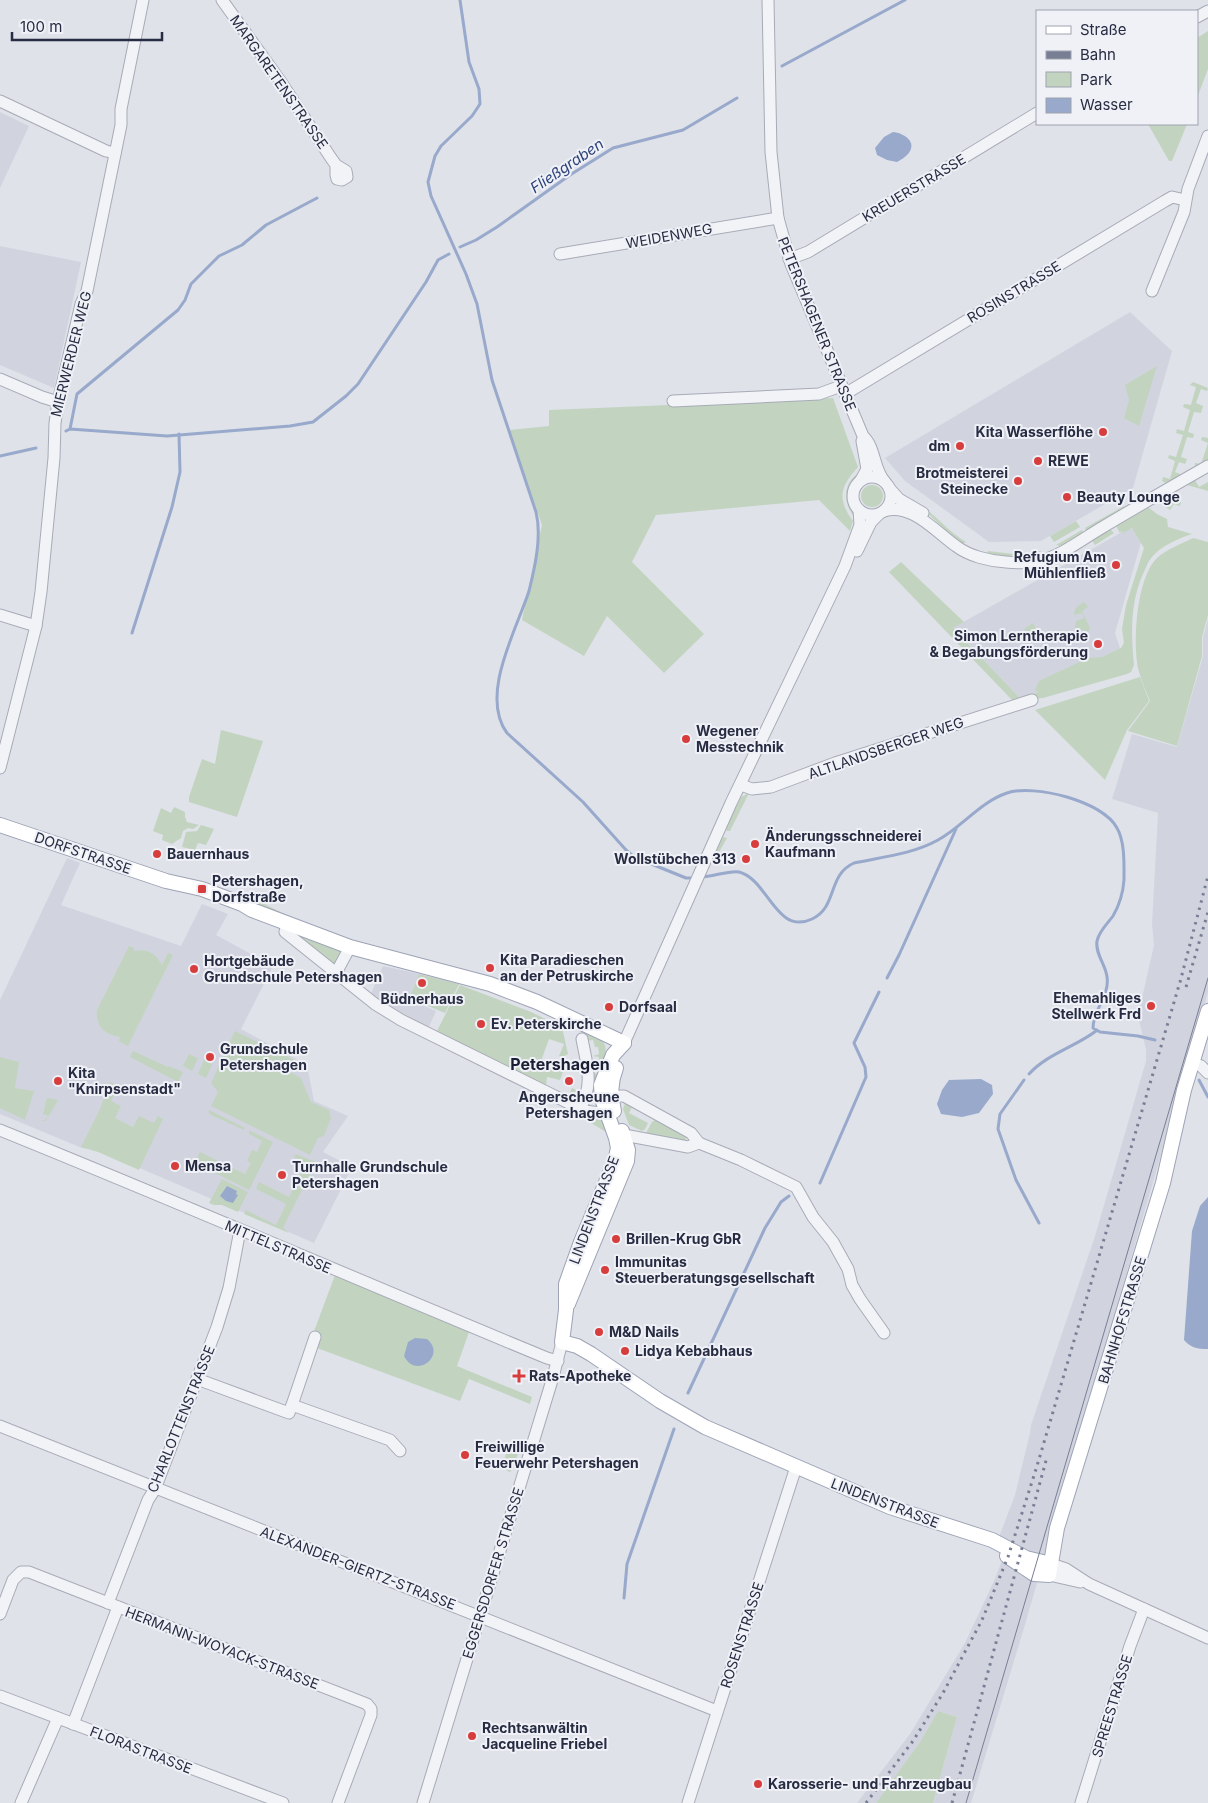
<svg xmlns="http://www.w3.org/2000/svg" width="1208" height="1803" font-family="Inter,sans-serif">
  <style>
    .built { fill: #d1d4df }
    .green { fill: #c2d4c0 }
    .water { fill: #98a9cc }
    .lines { fill: none; stroke-linecap: round; stroke-linejoin: round }
    .stream { stroke: #98a9cc; stroke-width: 3 }
    .minor-casing { stroke: #a8abb7; stroke-width: 13 }
    .major-casing { stroke: #9ea3b6; stroke-width: 16 }
    .minor { stroke: #f2f3f7; stroke-width: 11 }
    .major { stroke: #fff; stroke-width: 14 }
    .tram { stroke: #787e94; stroke-width: 1 }
    .rail { stroke: #787e94; stroke-width: 3; stroke-dasharray: 2.5 5; stroke-linecap: butt }
    .poi-dot { fill: #d73d3c; stroke: #eff1f7; stroke-width: 2 }
    .labels { text-anchor: middle; stroke-width: 4; stroke-linejoin: round; paint-order: stroke }
    .street-label { font-size: 14px; fill: #272c42; stroke: #eff1f7 }
    .poi-label { font-size: 14px; font-weight: bold; fill: #272c42; stroke: #eff1f7; text-anchor: start }
    .water-label { font-size: 15px; font-style: italic; fill: #2e4379; stroke: #eff1f7 }
    .quarter-label { font-size: 16px; font-weight: bold; fill: #191e33; stroke: #eff1f7 }
  </style>
  <rect width="100%" height="100%" fill="#dfe2e9"/>
  <!-- built -->
  <g class="built">
    <path d="M0,112L29,126L0,188Z"/>
    <path d="M0,246L81,262L54,388L0,365Z"/>
    <path d="M1130,312L1172,351L1133,488L1041,541L989,542L905,481L885,458Z"/>
    <path d="M1129,528L1144,532L1115,633L1125,663L1020,698L953,628Z"/>
    <path d="M1208,619V992L1024,1628L971,1803H933L957,1717L938,1711L920,1742L876,1803H857L910,1734L965,1643L994,1581L1009,1543L999,1537L1015,1495L1030,1433L1031,1425L1095,1236L1146,1061V1050L1138,1016L1154,945L1152,924L1158,813L1112,799L1132,734L1177,747L1203,656V637Z"/>
    <path d="M67,858L80,863L61,905L181,946L202,904L228,914L216,935L273,966L241,1029L307,1065L314,1101L348,1116L323,1152L352,1167L314,1243L100,1151L82,1148L0,1114V1000Z"/>
    <path d="M383,966L419,974L408,999L436,1011L427,1031L370,996Z"/>
  </g>
  <!-- green -->
  <g class="green">
    <path d="M1208,31V69L1197,98V38Z"/>
    <path d="M1148,124H1187L1172,161H1169Z"/>
    <path d="M1157,366L1139,426L1124,418L1129,400L1125,385Z"/>
    <path d="M1193,382L1208,388L1207,391L1201,389L1196,403L1203,406L1201,413L1194,412L1188,432L1194,434L1193,438L1187,437L1181,457L1187,459L1185,464L1179,462L1175,472L1180,474L1179,477L1166,483L1162,481L1163,477L1170,479L1175,461L1168,458L1169,455L1176,457L1183,435L1176,433L1177,429L1184,431L1190,410L1183,407L1184,404L1191,405L1196,387L1190,385Z"/>
    <path d="M833,398L858,467C841,486 836,498 853,521L850,531L819,500L656,515L632,562L704,634L664,673L607,616L584,656L522,620L542,525L509,430L549,426V410Z"/>
    <path d="M1202,437L1208,438V461L1198,467L1195,466V463L1201,464L1208,443L1201,440Z"/>
    <path d="M860,472C860,480 851,485 850,494C849,503 856,509 854,517C843,502 842,483 860,472Z"/>
    <path d="M1195,480L1199,487L1208,482V491L1187,485Z"/>
    <circle cx="872" cy="496" r="11"/>
    <path d="M1166,497L1179,500L1181,502L1180,506L1174,504L1170,510L1159,502Z"/>
    <path d="M919,505C937,515 948,532 966,542L962,544L958,542Z"/>
    <path d="M1124,506L1125,508L1087,532L1085,528Z"/>
    <path d="M1148,507L1157,514L1167,519L1168,527L1192,534C1179,538 1161,546 1152,557C1148,561 1146,568 1143,574C1130,603 1131,634 1134,665L1131,672L1127,674L1043,698L1012,700L889,572L901,562L964,622L953,628L1020,698L1038,692L1035,690L1039,681L1088,658L1102,657L1121,648L1124,643L1122,629L1126,605L1144,548L1132,528L1123,533L1122,531L1120,533L1116,526Z"/>
    <path d="M1076,521L1080,527L1054,542L1050,536Z"/>
    <path d="M1110,529L1114,533L1095,545L1091,539Z"/>
    <path d="M1082,530L1084,533L1061,546L1056,545Z"/>
    <path d="M1193,538L1208,542V615L1202,637V656L1177,746L1128,731L1150,701C1146,692 1142,682 1139,672C1132,646 1136,578 1157,558C1167,549 1181,544 1193,538Z"/>
    <path d="M988,551L1014,554L1041,551L1038,556L1021,558L987,555Z"/>
    <path d="M1084,602L1088,607L1082,611L1090,628L1088,632L1075,628L1076,621L1084,618L1082,613L1074,615C1074,607 1079,605 1084,602Z"/>
    <path d="M1033,623L1039,634L1038,638L1033,639L1024,629Z"/>
    <path d="M1140,677L1149,701L1127,730L1105,780L1035,710Z"/>
    <path d="M221,730L263,741L237,817L189,802V797L202,759L215,764Z"/>
    <path d="M749,793L730,831H727L726,829L741,797Z"/>
    <path d="M174,807L185,812V817L187,822L199,825L193,829L188,828L183,831L181,838L172,844L162,840L163,835L153,831L161,808L171,813Z"/>
    <path d="M201,825L214,829L206,845L198,843L195,850L182,847L186,832L197,831Z"/>
    <path d="M723,837L727,838L718,854L711,863Z"/>
    <path d="M247,897L252,898L287,915L246,901Z"/>
    <path d="M298,934L340,950L341,952L334,965L296,935Z"/>
    <path d="M129,946L134,948V951C147,948 156,953 162,965L168,953L173,955L128,1046L119,1041L120,1037C105,1035 95,1026 97,1010Z"/>
    <path d="M419,974L459,984L445,1013L409,998Z"/>
    <path d="M460,985L531,1012L562,1027L568,1054L563,1057L559,1056L564,1044L549,1039L540,1064L554,1070L558,1061L562,1063L564,1069L560,1080L547,1077L546,1086H542L437,1031Z"/>
    <path d="M580,1027C586,1031 596,1034 601,1039C612,1049 601,1071 598,1082L592,1081L591,1074L598,1073L599,1057L593,1056L599,1054L598,1047H595L593,1040L586,1041L585,1035L581,1033Z"/>
    <path d="M235,1031L294,1060L288,1071L301,1078L311,1102L329,1110L331,1118L324,1136L318,1138L310,1155L211,1106L218,1092L211,1083Z"/>
    <path d="M133,1051L168,1067L169,1066L183,1072L178,1082L130,1057Z"/>
    <path d="M189,1054L198,1058L192,1071L183,1066Z"/>
    <path d="M0,1057L19,1062L15,1088L34,1091L25,1120L0,1108Z"/>
    <path d="M204,1060L210,1062L212,1065L206,1078L198,1074Z"/>
    <path d="M110,1082L118,1086L111,1101L121,1106L115,1118L133,1127L139,1116L154,1123L158,1116L163,1119L139,1170L98,1152L81,1147L100,1109Z"/>
    <path d="M546,1087L569,1095L572,1088L582,1093L580,1102Z"/>
    <path d="M47,1098L58,1100L46,1121L41,1120H45L49,1116L43,1114Z"/>
    <path d="M626,1101L633,1105L629,1113L648,1123L645,1129L642,1131L629,1125L623,1109Z"/>
    <path d="M209,1110L245,1128L244,1130L209,1114Z"/>
    <path d="M579,1113C588,1118 597,1118 607,1122L609,1126L606,1132L578,1115Z"/>
    <path d="M657,1119L685,1135L686,1140L684,1141L645,1135L652,1122Z"/>
    <path d="M249,1130L273,1142L249,1190L195,1163L200,1152L245,1174L251,1163L247,1161L252,1150L257,1152L262,1141L249,1134Z"/>
    <path d="M296,1154L316,1162L283,1228L289,1233L244,1214L246,1210L276,1225L286,1204L256,1189L259,1182L289,1197L306,1163L294,1157Z"/>
    <path d="M222,1179L248,1192L238,1212L222,1205H214L209,1203Z"/>
    <path d="M335,1275L469,1332L457,1366L532,1397L530,1404L469,1379L460,1401L317,1348L321,1338L313,1334Z"/>
    <path d="M510,1451L518,1454L511,1471L509,1472L504,1468L503,1463L506,1454Z"/>
    <path d="M938,1711L957,1717L933,1803H876L920,1742Z"/>
  </g>
  <!-- water -->
  <g class="water">
    <path d="M893,132C904,133 918,142 908,154C905,157 901,160 897,162L887,160L877,155L875,148L884,137Z"/>
    <path d="M981,1079L992,1085L993,1094L979,1113L962,1117L941,1114L937,1104L942,1090L949,1080Z"/>
    <path d="M227,1186L237,1191L236,1194L238,1195L233,1203L226,1201L220,1196Z"/>
    <path d="M1208,1197V1349C1197,1349 1191,1348 1184,1340L1192,1231L1200,1206Z"/>
    <path d="M415,1338L427,1339C447,1355 416,1380 404,1356L408,1342Z"/>
  </g>
  <g class="lines">
    <!-- stream -->
    <g class="stream">
      <path d="M460,0L469,62L479,89L480,104L472,116L441,146L435,156L428,182L431,196L466,274L477,304L492,380L536,512C542,536 535,567 529,591C517,629 479,695 507,733L583,802L626,850L634,857L686,878H695"/>
      <path d="M782,66L905,0"/>
      <path d="M460,247L476,240L497,227L570,175L613,148L683,130L737,98"/>
      <path d="M70,429L77,394L178,310L185,300L191,284L219,256L242,245L266,225L317,198"/>
      <path d="M66,431L70,429L167,436L290,426L313,422L346,396L358,384L426,282L438,260L449,254"/>
      <path d="M0,456L36,448"/>
      <path d="M132,633L172,507L180,472L179,434"/>
      <path d="M701,877C712,877 730,870 739,872C768,879 776,936 812,919C838,907 827,875 854,863C882,857 913,854 938,840C962,827 980,802 1007,793C1034,784 1103,801 1117,828C1125,842 1124,864 1124,880C1123,894 1120,904 1113,916C1108,923 1099,931 1097,941C1095,954 1106,965 1107,977C1110,995 1093,1010 1093,1028L1100,1032L1138,1036L1155,1040"/>
      <path d="M887,978L899,955L956,829"/>
      <path d="M1029,1074C1047,1054 1075,1047 1096,1031"/>
      <path d="M1024,1080L1000,1114L998,1129L1016,1180L1039,1223"/>
      <path d="M1199,1080L1208,1097"/>
      <path d="M820,1183L866,1077L865,1067L854,1043L879,992"/>
      <path d="M688,1393L765,1228L781,1202L789,1196"/>
      <path d="M624,1598L627,1564L674,1429"/>
    </g>
    <!-- minor casing -->
    <g class="minor-casing">
      <g id="minor">
        <path d="M222,0L281,82L331,158L336,165L346,171L347,177L342,180L337,179L336,175V165"/>
        <path d="M768,0L771,152L778,218L791,264L863,436C876,448 873,469 885,482"/>
        <path d="M1197,17L1208,11"/>
        <path d="M0,101L106,151L115,153"/>
        <path d="M560,254L778,218"/>
        <path d="M789,259L808,252L1037,113"/>
        <path d="M1152,291L1184,212L1188,189L1208,136"/>
        <path d="M0,379L42,397L58,402"/>
        <path d="M845,394L1165,201L1172,197L1185,200"/>
        <path d="M673,401L819,394L841,386"/>
        <circle cx="872" cy="496" r="19"/>
        <path d="M861,480L867,469L862,441"/>
        <path d="M889,488L899,499L923,513"/>
        <path d="M884,511C911,502 936,532 956,546C969,556 989,561 1006,562C1016,563 1029,563 1040,561C1061,556 1084,538 1103,527C1138,506 1173,486 1208,466"/>
        <path d="M857,551L871,522L879,514"/>
        <path d="M0,615L36,626"/>
        <path d="M0,768L36,626L41,592L54,458L55,423L58,402L81,304L87,291L121,125V109L143,0"/>
        <path d="M741,785L752,789L771,787L835,763L1032,700"/>
        <path d="M287,923L285,932L375,1004L401,1020L585,1111L600,1113L614,1109"/>
        <path d="M336,973L350,947"/>
        <path d="M624,1043L731,803L845,566L860,525L859,510"/>
        <path d="M1192,1063L1201,1066L1208,1073"/>
        <path d="M620,1096H624L691,1133L699,1143L741,1160L796,1187L813,1217L833,1242L848,1269L852,1285L860,1299L884,1333"/>
        <path d="M580,1109C594,1083 587,1066 582,1039"/>
        <path d="M0,1130C183,1204 365,1283 547,1358L558,1361"/>
        <path d="M618,1137L624,1135L688,1147L699,1143"/>
        <path d="M197,1379L289,1413L292,1405L390,1440L400,1451"/>
        <path d="M292,1405L315,1337"/>
        <path d="M0,1426C238,1523 479,1614 717,1711"/>
        <path d="M1051,1564L1066,1569L1089,1584L1208,1638"/>
        <path d="M1049,1575L1080,1582"/>
        <path d="M108,1603L148,1500L155,1489L217,1327L229,1288L240,1230"/>
        <path d="M0,1614L13,1580L21,1572H29L367,1704L371,1709V1715L338,1803"/>
        <path d="M0,1696L283,1803"/>
        <path d="M73,1724L118,1607"/>
        <path d="M21,1803L58,1718"/>
        <path d="M423,1803L553,1377L562,1342"/>
        <path d="M688,1803L796,1467"/>
        <path d="M1081,1803L1130,1646L1144,1609"/>
      </g>
    </g>
    <!-- major casing -->
    <g class="major-casing">
      <g id="major">
        <path d="M0,825L166,881L202,889L242,904L252,910L350,947L490,984L537,1002L624,1043"/>
        <path d="M624,1043L613,1055L601,1085L602,1099L616,1138L618,1148L615,1161L581,1242L566,1284V1310L562,1342L577,1346L591,1354L660,1401L705,1427L890,1507L992,1540L1026,1558L1051,1564"/>
        <path d="M614,1111C610,1096 610,1083 616,1068"/>
        <path d="M568,1304L627,1161L628,1150L622,1131"/>
        <path d="M1007,1556L1034,1574L1049,1575L1057,1528L1163,1183L1184,1090L1208,1011"/>
      </g>
    </g>
    <!-- minor -->
    <use href="#minor" class="minor"/>
    <!-- major -->
    <use href="#major" class="major"/>
    <!-- tram -->
    <path class="tram" d="M966,1803L1208,978"/>
    <!-- rail -->
    <g class="rail">
      <path d="M1186,987L1208,912"/>
      <path d="M866,1803L913,1741L943,1693L982,1620L1008,1557L1037,1466L1180,982L1208,876"/>
      <path d="M952,1803L1047,1457"/>
    </g>
  </g>
  <!-- markers -->
  <g class="poi-dot">
    <circle cx="1103" cy="432" r="5"/>
    <circle cx="960" cy="446" r="5"/>
    <circle cx="1038" cy="461" r="5"/>
    <circle cx="1018" cy="481" r="5"/>
    <circle cx="1067" cy="497" r="5"/>
    <circle cx="1116" cy="565" r="5"/>
    <circle cx="1098" cy="644" r="5"/>
    <circle cx="686" cy="739" r="5"/>
    <circle cx="755" cy="844" r="5"/>
    <circle cx="157" cy="854" r="5"/>
    <circle cx="746" cy="859" r="5"/>
    <rect x="197" y="884" width="10" height="10" rx="2.5"/>
    <circle cx="490" cy="968" r="5"/>
    <circle cx="194" cy="969" r="5"/>
    <circle cx="422" cy="983" r="5"/>
    <circle cx="1151" cy="1006" r="5"/>
    <circle cx="609" cy="1007" r="5"/>
    <circle cx="481" cy="1024" r="5"/>
    <circle cx="210" cy="1057" r="5"/>
    <circle cx="58" cy="1081" r="5"/>
    <circle cx="569" cy="1081" r="5"/>
    <circle cx="175" cy="1166" r="5"/>
    <circle cx="282" cy="1175" r="5"/>
    <circle cx="616" cy="1239" r="5"/>
    <circle cx="605" cy="1270" r="5"/>
    <circle cx="599" cy="1332" r="5"/>
    <circle cx="625" cy="1351" r="5"/>
    <path d="M516.5 1368.5h5v5h5v5h-5v5h-5v-5h-5v-5h5z"/>
    <circle cx="465" cy="1455" r="5"/>
    <circle cx="472" cy="1736" r="5"/>
    <circle cx="758" cy="1784" r="5"/>
  </g>
  <g class="labels">
    <!-- street labels -->
    <g class="street-label">
      <text transform="translate(279 82) rotate(55)" y="5">MARGARETENSTRASSE</text>
      <text transform="translate(914 188) rotate(-31)" y="5">KREUERSTRASSE</text>
      <text transform="translate(669 236) rotate(-10)" y="5">WEIDENWEG</text>
      <text transform="translate(1014 292) rotate(-31)" y="5">ROSINSTRASSE</text>
      <text transform="translate(817 324) rotate(68)" y="5">PETERSHAGENER STRASSE</text>
      <text transform="translate(71 354) rotate(-76)" y="5">MIERWERDER WEG</text>
      <text transform="translate(886 748) rotate(-19)" y="5">ALTLANDSBERGER WEG</text>
      <text transform="translate(83 853) rotate(19)" y="5">DORFSTRASSE</text>
      <text transform="translate(594 1210) rotate(-69)" y="5">LINDENSTRASSE</text>
      <text transform="translate(278 1247) rotate(23)" y="5">MITTELSTRASSE</text>
      <text transform="translate(1122 1320) rotate(-73)" y="5">BAHNHOFSTRASSE</text>
      <text transform="translate(181 1419) rotate(-68)" y="5">CHARLOTTENSTRASSE</text>
      <text transform="translate(885 1503) rotate(21)" y="5">LINDENSTRASSE</text>
      <text transform="translate(358 1568) rotate(21)" y="5">ALEXANDER-GIERTZ-STRASSE</text>
      <text transform="translate(493 1573) rotate(-73)" y="5">EGGERSDORFER STRASSE</text>
      <text transform="translate(742 1635) rotate(-72)" y="5">ROSENSTRASSE</text>
      <text transform="translate(222 1648) rotate(21)" y="5">HERMANN-WOYACK-STRASSE</text>
      <text transform="translate(1112 1706) rotate(-73)" y="5">SPREESTRASSE</text>
      <text transform="translate(141 1750) rotate(21)" y="5">FLORASTRASSE</text>
    </g>
    <!-- poi labels -->
    <g class="poi-label">
      <text x="1093" y="437" text-anchor="end">Kita Wasserflöhe</text>
      <text x="950" y="451" text-anchor="end">dm</text>
      <text x="1048" y="466">REWE</text>
      <text x="1008" y="478" text-anchor="end">Brotmeisterei<tspan x="1008" dy="16">Steinecke</tspan></text>
      <text x="1077" y="502">Beauty Lounge</text>
      <text x="1106" y="562" text-anchor="end">Refugium Am<tspan x="1106" dy="16">Mühlenfließ</tspan></text>
      <text x="1088" y="641" text-anchor="end">Simon Lerntherapie<tspan x="1088" dy="16">&amp; Begabungsförderung</tspan></text>
      <text x="696" y="736">Wegener<tspan x="696" dy="16">Messtechnik</tspan></text>
      <text x="765" y="841">Änderungsschneiderei<tspan x="765" dy="16">Kaufmann</tspan></text>
      <text x="167" y="859">Bauernhaus</text>
      <text x="736" y="864" text-anchor="end">Wollstübchen 313</text>
      <text x="212" y="886">Petershagen,<tspan x="212" dy="16">Dorfstraße</tspan></text>
      <text x="500" y="965">Kita Paradieschen<tspan x="500" dy="16">an der Petruskirche</tspan></text>
      <text x="204" y="966">Hortgebäude<tspan x="204" dy="16">Grundschule Petershagen</tspan></text>
      <text x="1141" y="1003" text-anchor="end">Ehemahliges<tspan x="1141" dy="16">Stellwerk Frd</tspan></text>
      <text x="422" y="1004" text-anchor="middle">Büdnerhaus</text>
      <text x="619" y="1012">Dorfsaal</text>
      <text x="491" y="1029">Ev. Peterskirche</text>
      <text x="220" y="1054">Grundschule<tspan x="220" dy="16">Petershagen</tspan></text>
      <text x="68" y="1078">Kita<tspan x="68" dy="16">"Knirpsenstadt"</tspan></text>
      <text x="569" y="1102" text-anchor="middle">Angerscheune<tspan x="569" dy="16">Petershagen</tspan></text>
      <text x="185" y="1171">Mensa</text>
      <text x="292" y="1172">Turnhalle Grundschule<tspan x="292" dy="16">Petershagen</tspan></text>
      <text x="626" y="1244">Brillen-Krug GbR</text>
      <text x="615" y="1267">Immunitas<tspan x="615" dy="16">Steuerberatungsgesellschaft</tspan></text>
      <text x="609" y="1337">M&amp;D Nails</text>
      <text x="635" y="1356">Lidya Kebabhaus</text>
      <text x="529" y="1381">Rats-Apotheke</text>
      <text x="475" y="1452">Freiwillige<tspan x="475" dy="16">Feuerwehr Petershagen</tspan></text>
      <text x="482" y="1733">Rechtsanwältin<tspan x="482" dy="16">Jacqueline Friebel</tspan></text>
      <text x="768" y="1789">Karosserie- und Fahrzeugbau</text>
    </g>
    <!-- water labels -->
    <g class="water-label">
      <text transform="translate(567 166) rotate(-34)" y="5">Fließgraben</text>
    </g>
    <!-- quarter labels -->
    <g class="quarter-label">
      <text x="560" y="1070">Petershagen</text>
    </g>
  </g>
  <!-- legend -->
  <rect x="1036" y="10" width="162" height="115" fill="#eff1f7" stroke="#9fa2af"/>
  <rect x="1046" y="26" width="25" height="8" fill="#ffffff" stroke="#9fa2af"/>
  <text x="1080" y="35" font-size="15" fill="#272c42">Straße</text>
  <rect x="1046" y="51" width="25" height="8" fill="#787e94" stroke="#9fa2af"/>
  <text x="1080" y="60" font-size="15" fill="#272c42">Bahn</text>
  <rect x="1046" y="72" width="25" height="15" fill="#c2d4c0" stroke="#9fa2af"/>
  <text x="1080" y="85" font-size="15" fill="#272c42">Park</text>
  <rect x="1046" y="98" width="25" height="15" fill="#98a9cc" stroke="#9fa2af"/>
  <text x="1080" y="110" font-size="15" fill="#272c42">Wasser</text>
  <!-- scale -->
  <path d="M12 32v8h150v-8" fill="none" stroke="#272c42" stroke-width="2.5"/>
  <text x="20" y="32" font-size="15" fill="#272c42" stroke="#eff1f7" stroke-width="4" paint-order="stroke">100 m</text>
</svg>
